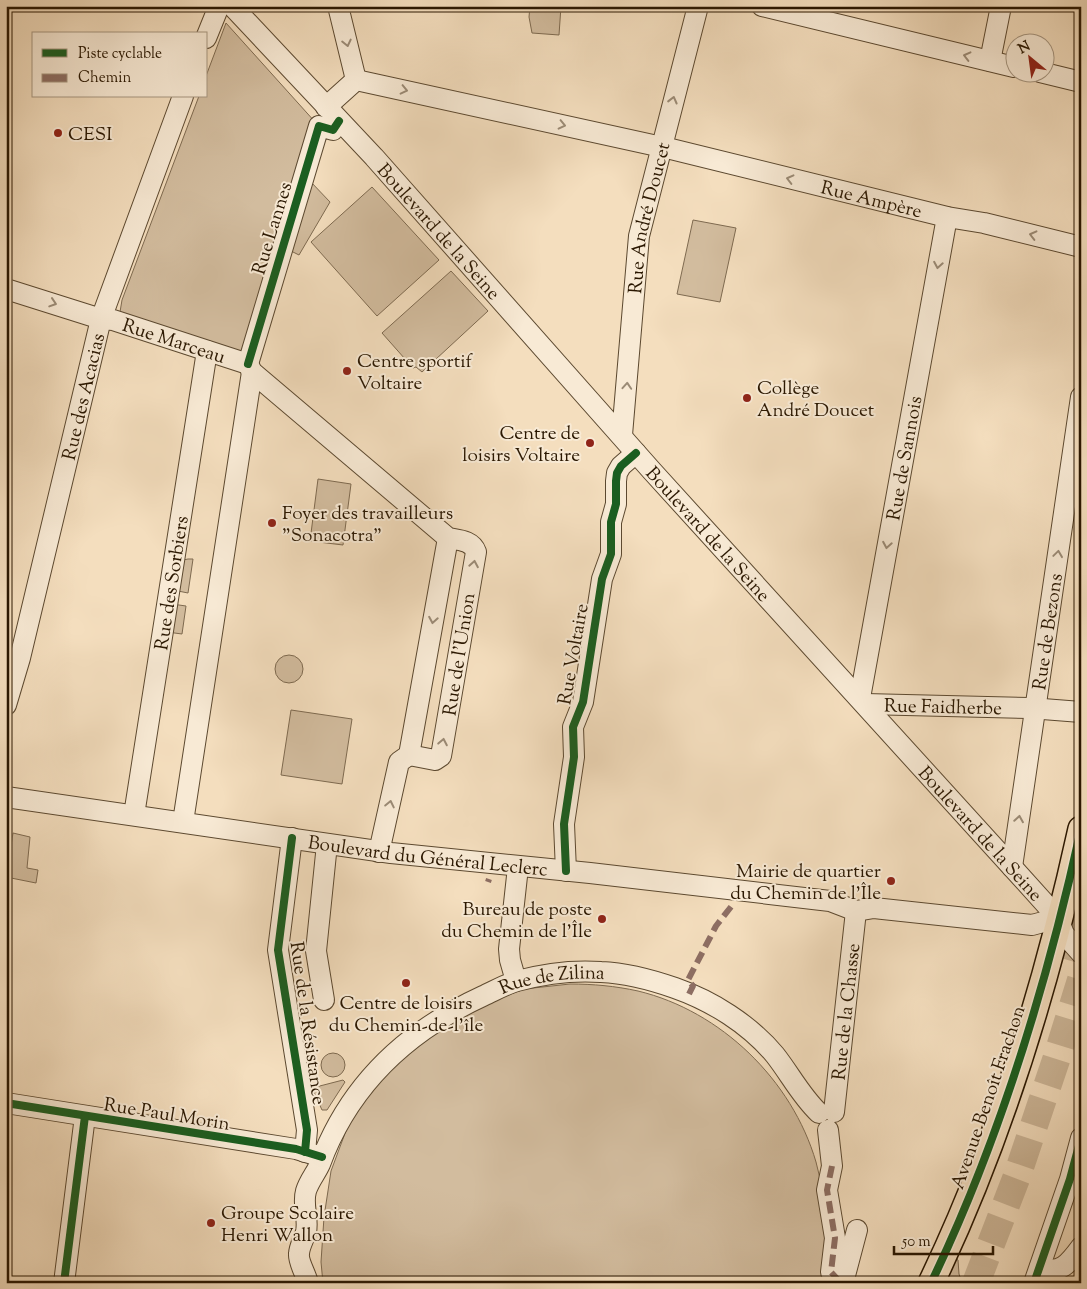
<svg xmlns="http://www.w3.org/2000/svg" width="1087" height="1289" font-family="'Sorts Mill Goudy',serif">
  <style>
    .green { fill: #d2bc9e; stroke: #7e6a50 }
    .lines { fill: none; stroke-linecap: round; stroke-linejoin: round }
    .highway-tunnel { stroke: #ccb698; stroke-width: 28; stroke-dasharray: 28 14; stroke-linecap: butt }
    .minor-casing { stroke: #5c4930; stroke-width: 22 }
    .major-casing { stroke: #2a1701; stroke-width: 28 }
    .minor { stroke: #f8ead5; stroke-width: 20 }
    .major { stroke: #f4debe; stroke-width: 25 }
    .quiet { stroke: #8d6e63; stroke-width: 6; stroke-dasharray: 12 6; stroke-linecap: butt }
    .cycleway-casing { stroke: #f8ead5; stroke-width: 11 }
    .cycleway { stroke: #1b5e20; stroke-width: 8 }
    .oneway { stroke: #9b8b76 }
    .poi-dot { fill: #8f2418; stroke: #f8ead5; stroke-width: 2 }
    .labels { text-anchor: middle; stroke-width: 4; stroke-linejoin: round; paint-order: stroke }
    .poi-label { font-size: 19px; fill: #2a1701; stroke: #f8ead5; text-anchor: start }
    .street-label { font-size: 19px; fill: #2a1701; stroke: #f8ead5 }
  </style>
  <rect width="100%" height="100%" fill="#f4debe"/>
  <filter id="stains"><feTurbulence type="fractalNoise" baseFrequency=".004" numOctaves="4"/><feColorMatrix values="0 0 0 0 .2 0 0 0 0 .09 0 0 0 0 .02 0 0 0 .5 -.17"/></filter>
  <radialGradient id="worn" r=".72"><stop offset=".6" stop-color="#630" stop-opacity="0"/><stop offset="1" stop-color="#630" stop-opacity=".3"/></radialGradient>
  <!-- green -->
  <g class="green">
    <path d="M530,6H561L559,35L532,33L529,17Z"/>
    <path d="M226,23L325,133L310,181L330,202L299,255L287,249L254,359L120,312L122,300L199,96H206V76Z"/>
    <path d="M372,187L439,260L377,316L311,242Z"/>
    <path d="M693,220L736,228L720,302L677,294Z"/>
    <path d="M451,271L488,311L422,372L416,367L413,368L382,333Z"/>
    <path d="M318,479L351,484L343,545L310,541Z"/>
    <path d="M188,559H193L188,593L173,590L178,561Z"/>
    <path d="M172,604L186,606L182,634L167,632Z"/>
    <circle cx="289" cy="669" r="14"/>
    <path d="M291,710L352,719L342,784L281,775Z"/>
    <path d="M13,833L30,837L27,868L38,870L36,883L6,877Z"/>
    <path d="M570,984C593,984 615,986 638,991C721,1011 792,1080 816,1162C827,1201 826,1243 829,1283H323L321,1262L324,1217L331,1171L347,1128L371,1088L425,1036L503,997L524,989Z"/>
    <circle cx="333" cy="1065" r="12"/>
    <path d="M343,1080L345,1082L327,1110H322L312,1088Z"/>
    <path d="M956,1259L958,1260L959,1274L962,1283H945Z"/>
  </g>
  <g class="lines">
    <!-- highway-tunnel -->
    <g class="highway-tunnel">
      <path d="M1061,958L1081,892"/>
      <path d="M976,1283L1017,1176L1056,1060L1081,980"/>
    </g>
    <!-- minor casing -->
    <g class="minor-casing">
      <g id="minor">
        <path id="s1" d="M232,6L374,157L652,471L1012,867L1058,918L1064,934L1081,953"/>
        <path d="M338,6L356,80"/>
        <path d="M762,6L1014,67"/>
        <path d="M206,38L219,6"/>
        <path d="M990,61L1001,6"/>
        <path d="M1040,72L1081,82"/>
        <path id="s2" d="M356,80L671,149L947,217L984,223L1081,247"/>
        <path d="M326,107L356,80"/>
        <path id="s3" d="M6,289L101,319L113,320L248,364L252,372L448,538C458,540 472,540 476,552L441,756L435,760L409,755"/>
        <path d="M248,364L319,126L333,130L339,121"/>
        <path id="s4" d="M622,435L639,236L698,6"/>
        <path id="s5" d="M860,698L947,217"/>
        <path id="s6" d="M865,704L1030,708L1081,712"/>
        <path id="s7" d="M6,705L20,658L101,319L183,96"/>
        <path id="s8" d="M6,797L391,853L590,873L830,901L856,911L874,908L883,909L1032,925L1058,918"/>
        <path id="s9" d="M134,815L207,351"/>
        <path d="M183,822L252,372"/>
        <path d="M292,838L278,950L307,1130L305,1152"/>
        <path d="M379,852L399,762L409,755L448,538"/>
        <path id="s10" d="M1012,867L1081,397"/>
        <path d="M566,871L564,824L574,757L573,727L583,702L602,579L611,554V522L616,504V481L617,473L621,466L636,453"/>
        <path d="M516,981L510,960L509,949L518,867"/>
        <path d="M324,1000L316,951L327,844"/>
        <path d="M6,1103L296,1149L322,1157"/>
        <path id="s11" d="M834,1112L856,911"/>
        <path d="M828,1130L832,1166L827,1190L835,1238L831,1272L841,1283"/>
        <path d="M1040,1267C1060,1276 1070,1262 1081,1247"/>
        <path d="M64,1283L85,1116"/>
        <path id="s12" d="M308,1283C306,1274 298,1262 299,1254C299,1247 304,1239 306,1232C309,1218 302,1205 306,1191C309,1181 316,1173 320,1164C349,1085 407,1031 483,996C494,991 506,984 517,981C543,974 574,970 601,972C625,973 652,980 675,988C712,1001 749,1024 775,1055C790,1074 801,1096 819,1113"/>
        <path d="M843,1283L857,1230"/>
        <path d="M1034,1283L1070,1179L1081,1138"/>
      </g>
    </g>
    <!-- major casing -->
    <g class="major-casing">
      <path id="major" d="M931,1283C1001,1138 1047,984 1081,829"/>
    </g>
    <!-- minor -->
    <use href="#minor" class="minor"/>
    <!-- major -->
    <use href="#major" class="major"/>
    <!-- quiet -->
    <g class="quiet">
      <path d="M488,882L489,879"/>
      <path d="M689,994L693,986L688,980L716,926L734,903"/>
      <path d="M832,1166L827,1190L835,1238L831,1272L841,1283"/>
    </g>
    <!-- cycleway casing -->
    <g class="cycleway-casing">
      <g id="cycleway">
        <path d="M248,364L319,126L333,130L339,121"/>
        <path d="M292,838L278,950L307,1130L305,1152"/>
        <path d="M566,871L564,824L574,757L573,727L583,702L602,579L611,554V522L616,504V481L617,473L621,466L636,453"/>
        <path d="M6,1103L296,1149L322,1157"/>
        <path d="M64,1283L85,1116"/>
        <path d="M931,1283C1001,1138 1047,984 1081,829"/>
        <path d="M1034,1283L1070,1179L1081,1138"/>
      </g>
    </g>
    <!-- cycleway -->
    <use href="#cycleway" class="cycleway"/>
  </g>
  <!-- one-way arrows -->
  <defs><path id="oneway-chevron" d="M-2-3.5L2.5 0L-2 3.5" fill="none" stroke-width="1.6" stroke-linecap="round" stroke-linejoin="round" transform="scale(1.25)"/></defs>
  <g class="oneway">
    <use href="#oneway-chevron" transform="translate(347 43) rotate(77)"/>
    <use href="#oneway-chevron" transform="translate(967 56) rotate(-166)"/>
    <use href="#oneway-chevron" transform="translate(404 90) rotate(13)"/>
    <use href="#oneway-chevron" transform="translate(673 100) rotate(-76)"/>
    <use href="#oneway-chevron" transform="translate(562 125) rotate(13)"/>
    <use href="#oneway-chevron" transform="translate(790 179) rotate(-166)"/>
    <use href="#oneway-chevron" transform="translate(1033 235) rotate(-166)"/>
    <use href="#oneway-chevron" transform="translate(938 265) rotate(100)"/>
    <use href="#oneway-chevron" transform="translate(53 303) rotate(18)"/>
    <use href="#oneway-chevron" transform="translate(627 386) rotate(-86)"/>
    <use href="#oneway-chevron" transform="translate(887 545) rotate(100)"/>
    <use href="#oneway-chevron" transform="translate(1058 554) rotate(-82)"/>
    <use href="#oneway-chevron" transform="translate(474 564) rotate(-80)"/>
    <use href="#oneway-chevron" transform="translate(433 620) rotate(100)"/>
    <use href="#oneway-chevron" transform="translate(443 742) rotate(-79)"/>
    <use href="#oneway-chevron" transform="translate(390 804) rotate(-78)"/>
    <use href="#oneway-chevron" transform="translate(1019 819) rotate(-81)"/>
  </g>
  <!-- markers -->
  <g class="poi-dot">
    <circle cx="58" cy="133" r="5"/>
    <circle cx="347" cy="371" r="5"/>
    <circle cx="747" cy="398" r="5"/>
    <circle cx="590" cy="443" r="5"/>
    <circle cx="272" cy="523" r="5"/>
    <circle cx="891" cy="881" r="5"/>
    <circle cx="602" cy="919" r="5"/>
    <circle cx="406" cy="983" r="5"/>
    <circle cx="211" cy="1223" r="5"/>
  </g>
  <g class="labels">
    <!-- poi labels -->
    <g class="poi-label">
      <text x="68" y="140">CESI</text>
      <text x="357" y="367">Centre sportif<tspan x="357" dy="22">Voltaire</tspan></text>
      <text x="757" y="394">Collège<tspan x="757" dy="22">André Doucet</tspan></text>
      <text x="580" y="439" text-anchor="end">Centre de<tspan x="580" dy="22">loisirs Voltaire</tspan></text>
      <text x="282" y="519">Foyer des travailleurs<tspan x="282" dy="22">"Sonacotra"</tspan></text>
      <text x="881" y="877" text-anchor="end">Mairie de quartier<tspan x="881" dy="22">du Chemin de l'Île</tspan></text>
      <text x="592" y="915" text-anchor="end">Bureau de poste<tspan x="592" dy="22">du Chemin de l'Île</tspan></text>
      <text x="406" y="1009" text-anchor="middle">Centre de loisirs<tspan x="406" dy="22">du Chemin-de-l'île</tspan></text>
      <text x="221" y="1219">Groupe Scolaire<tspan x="221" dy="22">Henri Wallon</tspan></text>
    </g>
    <!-- street labels -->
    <g class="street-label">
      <text dy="7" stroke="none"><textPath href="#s2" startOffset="529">Rue Ampère</textPath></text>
      <text dy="7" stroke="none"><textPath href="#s4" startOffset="219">Rue André Doucet</textPath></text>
      <text transform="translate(271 228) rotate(-73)" y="7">Rue Lannes</text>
      <text dy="7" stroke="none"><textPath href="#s1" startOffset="306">Boulevard de la Seine</textPath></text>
      <text dy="7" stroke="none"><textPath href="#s3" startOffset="176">Rue Marceau</textPath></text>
      <text dy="7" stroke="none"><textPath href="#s7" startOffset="318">Rue des Acacias</textPath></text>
      <text dy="7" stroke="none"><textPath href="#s5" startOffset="244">Rue de Sannois</textPath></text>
      <text dy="7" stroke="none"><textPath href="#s1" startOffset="711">Boulevard de la Seine</textPath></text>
      <text dy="7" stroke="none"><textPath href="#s9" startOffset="235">Rue des Sorbiers</textPath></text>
      <text dy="7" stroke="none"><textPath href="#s10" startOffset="238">Rue de Bezons</textPath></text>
      <text transform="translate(458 654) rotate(-81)" y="7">Rue de l'Union</text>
      <text transform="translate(572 654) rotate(-80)" y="7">Rue Voltaire</text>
      <text dy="7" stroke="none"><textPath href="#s6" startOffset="78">Rue Faidherbe</textPath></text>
      <text dy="7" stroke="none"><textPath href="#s1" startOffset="1116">Boulevard de la Seine</textPath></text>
      <text dy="7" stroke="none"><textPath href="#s8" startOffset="426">Boulevard du Général Leclerc</textPath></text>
      <text dy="7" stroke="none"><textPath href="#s12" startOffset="438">Rue de Zilina</textPath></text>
      <text dy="7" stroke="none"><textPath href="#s11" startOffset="101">Rue de la Chasse</textPath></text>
      <text transform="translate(309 1023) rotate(82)" y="7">Rue de la Résistance</text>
      <text transform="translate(987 1097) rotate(-71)" y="7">Avenue Benoît Frachon</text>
      <text transform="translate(167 1113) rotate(9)" y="7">Rue Paul Morin</text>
    </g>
  </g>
  <!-- margin -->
  <rect width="1087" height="1289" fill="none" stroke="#f4debe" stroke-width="25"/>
  <rect x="8" y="8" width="1072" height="1274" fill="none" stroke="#2a1701" stroke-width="2.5"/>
  <rect x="12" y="12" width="1062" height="1264" fill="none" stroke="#2a1701"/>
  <!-- legend -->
  <rect x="32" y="32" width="175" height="65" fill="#f8ead5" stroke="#a69680"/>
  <rect x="42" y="49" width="25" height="8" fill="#1b5e20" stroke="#a69680"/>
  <text x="78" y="58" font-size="15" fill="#2a1701">Piste cyclable</text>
  <rect x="42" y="74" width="25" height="8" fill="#8d6e63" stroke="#a69680"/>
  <text x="78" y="82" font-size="15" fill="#2a1701">Chemin</text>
  <!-- north arrow -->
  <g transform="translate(1030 58) rotate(331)"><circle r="24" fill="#f8ead5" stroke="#a69680"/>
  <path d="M0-4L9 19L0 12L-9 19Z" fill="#8f2418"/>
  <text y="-8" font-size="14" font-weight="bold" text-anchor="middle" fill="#2a1701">N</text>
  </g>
  <!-- scale -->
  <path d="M894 1246v8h99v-8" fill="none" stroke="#2a1701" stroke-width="2.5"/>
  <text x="902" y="1246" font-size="15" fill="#2a1701" stroke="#f8ead5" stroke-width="4" paint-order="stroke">50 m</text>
  <rect width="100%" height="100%" filter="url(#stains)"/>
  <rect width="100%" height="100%" fill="url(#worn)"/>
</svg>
